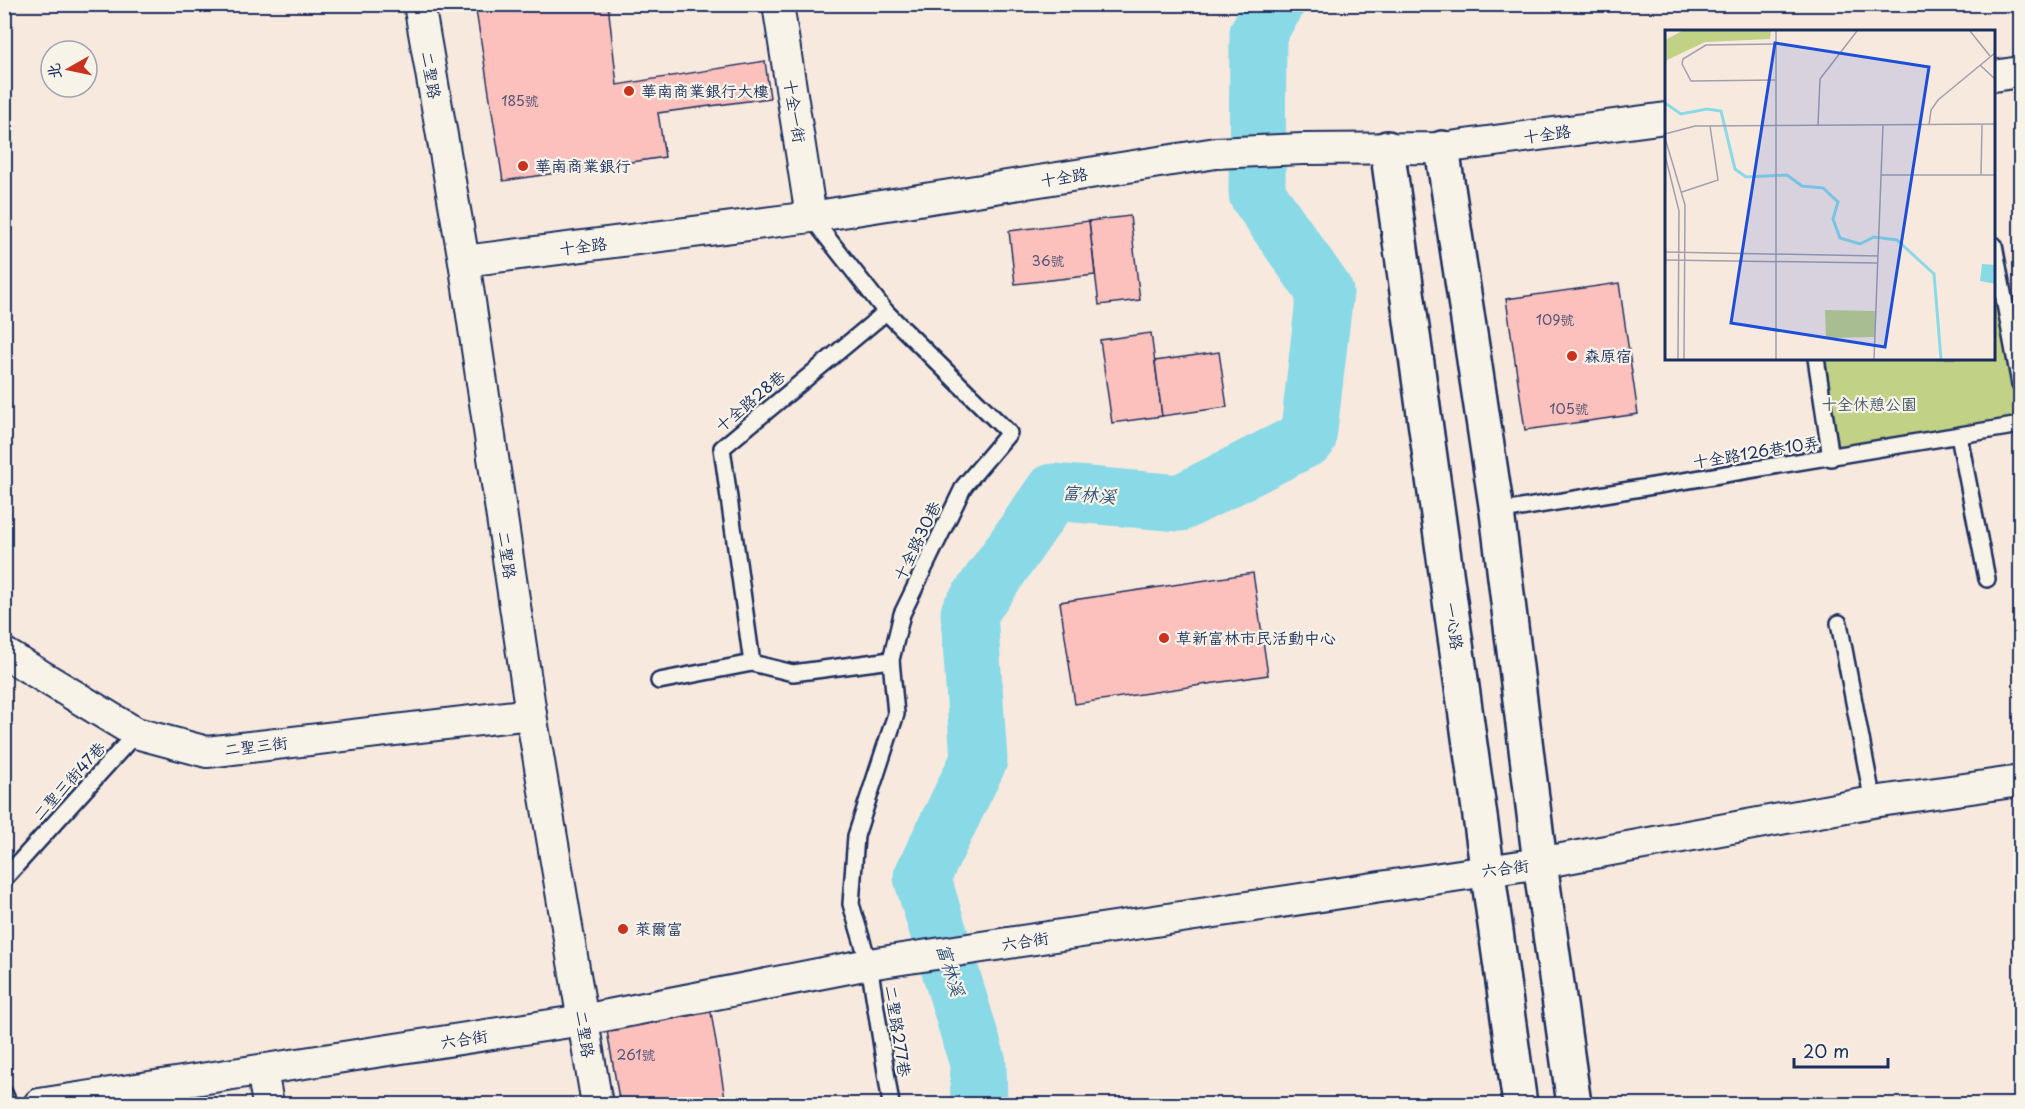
<svg xmlns="http://www.w3.org/2000/svg" width="2025" height="1109" font-family="'Playpen Sans','LXGW WenKai TC',sans-serif">
  <style>
    .green { fill: #c1d186; stroke: #6e8072; stroke-width: 1.5 }
    .lines { fill: none; stroke-linecap: round; stroke-linejoin: round }
    .river { stroke: #8ad9e7; stroke-width: 57 }
    .building { fill: #fdc1bd; stroke: #1b2f5e; stroke-width: 1.5 }
    .service-casing { stroke: #1b2f5e; stroke-width: 20 }
    .minor-casing { stroke: #1b2f5e; stroke-width: 34 }
    .tertiary-casing { stroke: #1b2f5e; stroke-width: 38 }
    .service { stroke: #f7f3e8; stroke-width: 15 }
    .minor { stroke: #f7f3e8; stroke-width: 30 }
    .tertiary { stroke: #f7f3e8; stroke-width: 33 }
    .poi-dot { fill: #c8321e; stroke: #f7f3e8; stroke-width: 2 }
    .labels { text-anchor: middle; stroke-width: 4.5; stroke-linejoin: round; paint-order: stroke }
    .number-label { font-size: 14px; fill: #545476 }
    .street-label { font-size: 16px; fill: #1b2f5e; stroke: #f7f3e8 }
    .poi-label { font-size: 16px; fill: #1b2f5e; stroke: #f7f3e8; text-anchor: start }
    .park-label { font-size: 16px; fill: #445868; stroke: #f7f3e8 }
    .water-label { font-size: 18px; font-style: italic; fill: #315179; stroke: #f7f3e8 }
    .inset-river { fill: none; stroke: #8ad9e7; stroke-width: 3 }
    .inset-road { fill: none; stroke: #a09fab; stroke-width: 1.5 }
    .view { fill: #1d4ed8; fill-opacity: 0.15; stroke: #1d4ed8; stroke-width: 3 }
    .inset-edge { fill: none; stroke: #1b2f5e; stroke-width: 3 }
  </style>
  <rect width="100%" height="100%" fill="#f8e9df"/>
  <filter id="ink" filterUnits="userSpaceOnUse"><feTurbulence type="fractalNoise" baseFrequency=".0167" numOctaves="2"/><feDisplacementMap in="SourceGraphic" scale="12" xChannelSelector="R" yChannelSelector="G"/><feConvolveMatrix kernelMatrix="1 2 1 2 8 2 1 2 1" color-interpolation-filters="sRGB"/></filter>
  <g filter="url(#ink)">
    <!-- green -->
    <path class="green" d="M1994,245L2020,384V425L1831,458L1816,359L1994,358Z"/>
    <g class="lines">
      <!-- river -->
      <path class="river" d="M979,1104L978,1063L922,877L979,760L969,613L1053,492L1180,503L1308,438L1325,292L1257,194L1258,33L1276,4"/>
    </g>
    <!-- building -->
    <g class="building">
      <path d="M475,4H608L617,85L765,61L770,98L658,113L665,157L503,181Z"/>
      <path d="M1130,216L1140,300L1099,305L1089,221Z"/>
      <path d="M1089,221L1095,275L1015,284L1009,231Z"/>
      <path d="M1619,283L1638,414L1525,430L1506,299Z"/>
      <path d="M1151,333L1162,416L1112,423L1100,340Z"/>
      <path d="M1219,352L1227,407L1162,416L1155,361Z"/>
      <path d="M1253,573L1268,675L1075,704L1060,602Z"/>
      <path d="M711,1012L726,1104H620L607,1031Z"/>
    </g>
    <g class="lines">
      <!-- service casing -->
      <g class="service-casing">
        <g id="service">
          <path d="M811,217L886,312L1009,433L964,486L902,614L891,660L896,714L856,836L851,904L869,964L891,1104"/>
          <path d="M1994,245L2020,384"/>
          <path d="M1816,358L1831,458"/>
          <path d="M1959,436L1987,579"/>
          <path d="M1497,512L2020,425"/>
          <path d="M1839,623L1873,802"/>
          <path d="M752,663L722,448L886,312"/>
          <path d="M659,681L752,663L793,673L891,660"/>
          <path d="M4,879L136,733"/>
          <path d="M4,1093L9,1104"/>
        </g>
      </g>
      <!-- minor casing -->
      <g class="minor-casing">
        <g id="minor">
          <path d="M419,4L464,261L531,714L597,1104"/>
          <path d="M778,4L811,217"/>
          <path d="M1994,76L2020,72"/>
          <path d="M464,261L811,217L1216,153L1303,149L1442,148L1666,118"/>
          <path d="M4,653L136,733L207,752L531,714"/>
          <path d="M262,1070L268,1104"/>
          <path d="M39,1104L583,1020L869,964L1540,863L1873,802L2020,781"/>
        </g>
      </g>
      <!-- tertiary casing -->
      <g class="tertiary-casing">
        <g id="tertiary">
          <path d="M1387,148L1520,1104"/>
          <path d="M1442,148L1497,512L1540,863L1574,1104"/>
        </g>
      </g>
      <!-- service -->
      <use href="#service" class="service"/>
      <!-- minor -->
      <use href="#minor" class="minor"/>
      <!-- tertiary -->
      <use href="#tertiary" class="tertiary"/>
    </g>
  </g>
  <!-- markers -->
  <g class="poi-dot">
    <circle cx="629" cy="91" r="6"/>
    <circle cx="523" cy="166" r="6"/>
    <circle cx="1572" cy="356" r="6"/>
    <circle cx="1164" cy="638" r="6"/>
    <circle cx="623" cy="929" r="6"/>
  </g>
  <g class="labels">
    <!-- number labels -->
    <g class="number-label">
      <text x="520" y="106">185號</text>
      <text x="1048" y="266">36號</text>
      <text x="1555" y="325">109號</text>
      <text x="1569" y="414">105號</text>
      <text x="636" y="1060">261號</text>
    </g>
    <!-- street labels -->
    <g class="street-label">
      <text transform="translate(431 75) rotate(80)" y="6">二聖路</text>
      <text transform="translate(795 111) rotate(81)" y="6">十全一街</text>
      <text transform="translate(1547 134) rotate(-8)" y="6">十全路</text>
      <text transform="translate(1064 177) rotate(-9)" y="6">十全路</text>
      <text transform="translate(583 246) rotate(-7)" y="6">十全路</text>
      <text transform="translate(750 401) rotate(-40)" y="6">十全路28巷</text>
      <text transform="translate(1756 452) rotate(-9)" y="6">十全路126巷10弄</text>
      <text transform="translate(917 541) rotate(-64)" y="6">十全路30巷</text>
      <text transform="translate(507 555) rotate(82)" y="6">二聖路</text>
      <text transform="translate(1454 626) rotate(82)" y="6">一心路</text>
      <text transform="translate(256 746) rotate(-7)" y="6">二聖三街</text>
      <text transform="translate(69 781) rotate(-48)" y="6">二聖三街47巷</text>
      <text transform="translate(1505 868) rotate(-7)" y="6">六合街</text>
      <text transform="translate(1025 941) rotate(-9)" y="6">六合街</text>
      <text transform="translate(898 1031) rotate(81)" y="6">二聖路277巷</text>
      <text transform="translate(585 1034) rotate(81)" y="6">二聖路</text>
      <text transform="translate(464 1039) rotate(-9)" y="6">六合街</text>
    </g>
    <!-- poi labels -->
    <g class="poi-label">
      <text x="641" y="97">華南商業銀行大樓</text>
      <text x="535" y="172">華南商業銀行</text>
      <text x="1584" y="362">森原宿</text>
      <text x="1176" y="644">草新富林市民活動中心</text>
      <text x="635" y="935">萊爾富</text>
    </g>
    <!-- park labels -->
    <g class="park-label">
      <text x="1869" y="410">十全休憩公園</text>
    </g>
    <!-- water labels -->
    <g class="water-label">
      <text transform="translate(1089 495) rotate(5)" y="6">富林溪</text>
      <text transform="translate(950 970) rotate(73)" y="6">富林溪</text>
    </g>
  </g>
  <!-- overview -->
  <g transform="translate(1665 30)">
    <rect width="330" height="330" fill="#f8e9df"/>
    <path d="M17,1H106L105,9L40,12L0,31V10ZM160,280L211,281L210,307L161,308Z" fill="#c1d186"/>
    <path d="M317,234L330,235V254L315,251Z" fill="#8ad9e7"/>
    <path class="inset-river" d="M0,73L16,84L42,79L56,81L70,139L81,147L122,145L137,156L158,158L173,172L168,189L175,208L195,214L209,207L232,210L269,244L276,329"/>
    <path class="inset-road" d="M111,1V329M305,1L325,26M315,35L330,49M110,50L26,51L17,34L18,29L41,15L110,14M153,95L155,49L192,1M264,95L266,80L273,70L330,23M0,104L30,96L330,94M0,108L20,175L19,329M0,125L14,181L13,329M216,145H330M316,145L317,94M17,162L53,150L45,96M0,222L213,226M0,230L212,233M209,329L218,95"/>
    <path class="view" d="M110,13L264,37L220,317L66,293Z"/>
    <rect width="330" height="330" class="inset-edge"/>
  </g>
  <!-- margin -->
  <rect width="2025" height="1109" fill="none" stroke="#f7f3e8" stroke-width="24"/>
  <rect x="12" y="12" width="2001" height="1085" fill="none" stroke="#1b2f5e" stroke-width="2" filter="url(#ink)"/>
  <!-- north arrow -->
  <g transform="translate(69 69) rotate(261)"><circle r="28" fill="#f7f3e8" stroke="#9fa5b1" stroke-width="1.5"/>
  <path d="M0-4.5L10 22L0 15L-10 22Z" fill="#c8321e"/>
  <text y="-9" font-size="16" font-weight="bold" text-anchor="middle" fill="#1b2f5e">北</text>
  </g>
  <!-- scale -->
  <path d="M1794 1058v9h94v-9" fill="none" stroke="#1b2f5e" stroke-width="3"/>
  <text x="1803" y="1058" font-size="18" fill="#1b2f5e" stroke="#f7f3e8" stroke-width="4.5" paint-order="stroke">20 m</text>
</svg>
